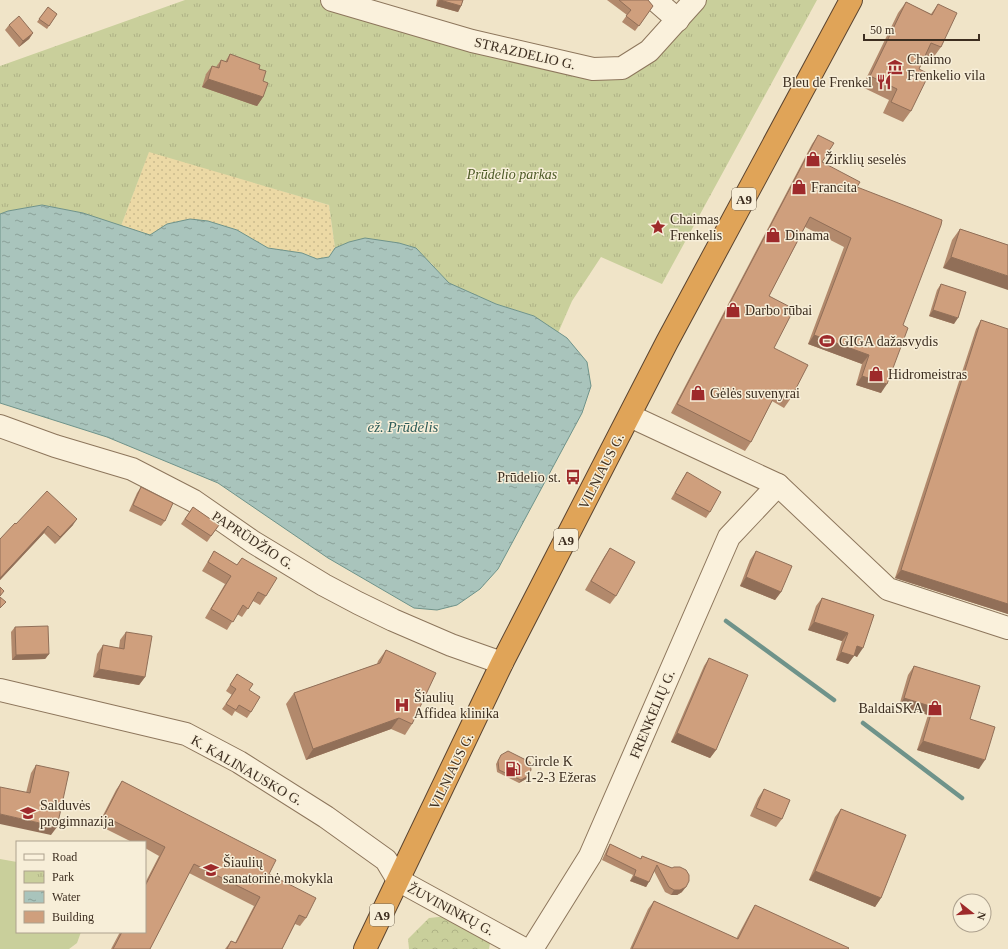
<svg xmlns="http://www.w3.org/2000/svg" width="1008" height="949" font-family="'Times New Roman',serif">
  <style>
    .grass { fill: #c9cf9b }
    .forest { fill: url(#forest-crowns) }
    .sand { fill: url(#sand-dots) }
    .park { fill: url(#park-tufts) }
    .water { fill: url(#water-ripples); stroke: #6f938a }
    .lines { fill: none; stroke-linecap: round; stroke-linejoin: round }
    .stream { stroke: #6f938a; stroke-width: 4.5 }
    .minor-casing { stroke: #8d765c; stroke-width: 24 }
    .highway-casing { stroke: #5b4430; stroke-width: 24 }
    .minor { stroke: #faf1dc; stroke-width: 22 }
    .highway { stroke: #e0a458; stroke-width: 22 }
    .wall { fill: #b2896c }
    .shaded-wall { fill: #916f58 }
    .building { fill: #cf9f7d; stroke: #916f58 }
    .labels { text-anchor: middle; stroke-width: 3; stroke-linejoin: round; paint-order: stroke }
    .shield { fill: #f7eed8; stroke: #756857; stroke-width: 1 }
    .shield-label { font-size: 13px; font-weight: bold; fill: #3d2e20 }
    .street-label { font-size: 14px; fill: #3d2e20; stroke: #f7eed8 }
    .poi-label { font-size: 14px; fill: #3d2e20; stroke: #f7eed8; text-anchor: start }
    .park-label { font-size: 14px; font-style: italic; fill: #4d5a26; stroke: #f7eed8 }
    .water-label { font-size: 15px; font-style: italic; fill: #2f5d5a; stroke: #f7eed8 }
  </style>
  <defs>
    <pattern id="forest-crowns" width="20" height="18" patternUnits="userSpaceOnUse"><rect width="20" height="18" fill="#c9cf9b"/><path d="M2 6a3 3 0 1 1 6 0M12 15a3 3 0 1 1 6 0" fill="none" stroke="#aeb285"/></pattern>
    <pattern id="sand-dots" width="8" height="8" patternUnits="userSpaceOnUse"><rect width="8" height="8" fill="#ecd9a5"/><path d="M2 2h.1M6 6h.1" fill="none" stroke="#cbbb8e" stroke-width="1.8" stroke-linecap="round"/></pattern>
    <pattern id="park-tufts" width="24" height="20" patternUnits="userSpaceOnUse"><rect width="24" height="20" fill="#c9cf9b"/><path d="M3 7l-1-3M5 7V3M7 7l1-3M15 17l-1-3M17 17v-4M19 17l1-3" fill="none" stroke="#aeb285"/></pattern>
    <pattern id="water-ripples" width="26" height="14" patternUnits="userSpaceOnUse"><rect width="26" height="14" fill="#a9c4bc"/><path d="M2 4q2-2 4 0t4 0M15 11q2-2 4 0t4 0" fill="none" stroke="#8ba098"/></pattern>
  </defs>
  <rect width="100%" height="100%" fill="#f0e4c8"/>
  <!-- grass -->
  <path class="grass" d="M0,859L17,862V932H81L77,943L69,949H0Z"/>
  <!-- forest -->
  <path class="forest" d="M448,916L474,931L490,943L489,949H409L408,939L429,918Z"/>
  <!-- sand -->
  <path class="sand" d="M149,151L329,205L335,248L330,257L317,259L302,253L268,248L254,240L208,221L191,220L167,224L150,236L121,226Z"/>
  <!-- park -->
  <path class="park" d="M185,0H332L622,68L695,0H817L662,284L601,257L572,301L558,333L534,316L496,304L448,283L431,263L349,242L335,248L329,205L149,152L121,226L83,213L42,205L8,211L0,214V66Z"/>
  <!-- water -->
  <path class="water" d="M42,205L83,213L150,235L167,224L190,219L208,221L237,230L268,248L302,253L317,259L329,257L335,248L349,242L365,238L399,243L416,248L449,283L496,304L534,316L567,338L587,362L591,386L582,413L498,569L480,589L457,605L437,610L414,608L328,558L218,483L107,437L0,403V214L8,211Z"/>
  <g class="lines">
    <!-- stream -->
    <g class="stream">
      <path d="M726,621L834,700"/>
      <path d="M863,723L962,798"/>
    </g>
    <!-- minor casing -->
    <g class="minor-casing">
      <g id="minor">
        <path d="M332,0L472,41L593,69L622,68L649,51L695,0"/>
        <path d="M655,0L678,20"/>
        <path d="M630,416L778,485L888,589L1008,628"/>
        <path d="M0,426L55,446L132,469L194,501L253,542L324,585L358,603L393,620L451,645L502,663"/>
        <path d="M0,690L186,734L239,762L326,817L386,860L398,880L524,949"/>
        <path d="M532,949L590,856L729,537L778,485"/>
      </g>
    </g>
    <!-- highway casing -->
    <g class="highway-casing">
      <path id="highway" d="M365,949L502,663L667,342L851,0"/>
    </g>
    <!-- minor -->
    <use href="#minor" class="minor"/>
    <!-- highway -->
    <use href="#highway" class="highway"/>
  </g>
  <!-- wall -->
  <g class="wall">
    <path d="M437,0H463L461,6L458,12L436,6Z"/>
    <path d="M607,0H648L653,6L635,31L622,22L627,15Z"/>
    <path d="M906,2L931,14L938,4L941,47L933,58L925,55L919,69L911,111L903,122L883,113L889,100L862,87L898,13Z"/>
    <path d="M48,7L57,14L47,29L37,22Z"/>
    <path d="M9,25L33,33L29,39L19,47L5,30Z"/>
    <path d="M230,54L259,69L263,81V97L257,106L202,87L206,74L212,66L216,67L221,60L225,62Z"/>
    <path d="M818,135L822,162L857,187L881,393L856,385L862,364L808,344L844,247L805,227L769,296L774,348L791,398L784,408L772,401L751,442L745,451L671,413L812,144Z"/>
    <path d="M960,229L1008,245L943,268L952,240Z"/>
    <path d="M941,284L954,324L929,316L937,290Z"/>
    <path d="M981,320L1008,614L895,578L976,329Z"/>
    <path d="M687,472L710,512L706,518L671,499L683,478Z"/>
    <path d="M141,487L165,521L161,526L129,511L137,493Z"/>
    <path d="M193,507L219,525L207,542L181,524Z"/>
    <path d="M16,524L73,525L55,544L44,533L0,580V539Z"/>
    <path d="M610,548L616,596L610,604L585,590L604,557Z"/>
    <path d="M214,551L237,565L242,558L266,596L260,605L253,601L242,617L237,614L227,630L205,618L225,584L202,571Z"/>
    <path d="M756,551L781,592L775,600L740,586L750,560Z"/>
    <path d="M822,598L874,615L857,657L854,655L848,664L836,660L842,641L808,630L816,606Z"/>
    <path d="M15,627L49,654L45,659L12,660L11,632Z"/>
    <path d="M126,632L145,677L139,685L93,677L97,654L103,645L119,648L120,640Z"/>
    <path d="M386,650L412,724L405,735L391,729L306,760L286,704L294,693L377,664L378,661Z"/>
    <path d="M709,658L716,750L710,758L671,742L704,666Z"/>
    <path d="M914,666L970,719L979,769L917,750L928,715L899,706L908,675Z"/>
    <path d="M237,674L249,690L251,712L247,718L235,711L232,716L222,709L232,695L226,691Z"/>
    <path d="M501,755L528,776L526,779L519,783L497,772L496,764Z"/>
    <path d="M36,765L51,835L26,793L31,773Z"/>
    <path d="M122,781L269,874L306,918L300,926L295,924L282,949H225L231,941L235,943L254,906L189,873L150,949H111L120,932H145V883L159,856L145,848V842H132L98,825L116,790Z"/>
    <path d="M764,789L782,819L776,827L750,816L758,798Z"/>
    <path d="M841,809L881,898L875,907L809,880L835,817Z"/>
    <path d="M610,844L640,859L642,856L672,868L682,892L677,895H671L665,892L654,871L646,887L630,881L633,875L602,860L607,849Z"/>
    <path d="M654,901L736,939L750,913L755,905L848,949H630L648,909Z"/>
  </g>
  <!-- shaded-wall -->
  <g class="shaded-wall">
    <path d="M439,0L461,6L458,12L436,6Z"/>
    <path d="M33,33L29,39L19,47L23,41Z"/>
    <path d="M208,79L263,97L257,106L202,87Z"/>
    <path d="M951,257L1008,276V290L943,268Z"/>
    <path d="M933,310L958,318L954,324L929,316Z"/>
    <path d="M814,335L869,355L862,364L808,344Z"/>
    <path d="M862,376L887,384L881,393L856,385Z"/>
    <path d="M77,519L73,525L55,544L60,537Z"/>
    <path d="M48,526L44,533L0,580V578Z"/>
    <path d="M901,570L1008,604V614L895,578Z"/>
    <path d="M746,577L781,592L775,600L740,586Z"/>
    <path d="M814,622L848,633L842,641L808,630Z"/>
    <path d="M857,646L863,648L857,657L851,654Z"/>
    <path d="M841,652L854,656L848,664L836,660Z"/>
    <path d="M49,654L45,659L12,660L16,655Z"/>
    <path d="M99,669L145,677L139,685L93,677Z"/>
    <path d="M904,698L933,707L928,715L899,706Z"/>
    <path d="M399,718L391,729L306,760L313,749Z"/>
    <path d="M677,733L716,750L710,758L671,742Z"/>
    <path d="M923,741L985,760L979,769L917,750Z"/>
    <path d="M528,776L526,779L519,783L521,780Z"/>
    <path d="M0,814L57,827L51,835L0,824Z"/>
    <path d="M815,871L881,898L875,907L809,880Z"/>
    <path d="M634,876L649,882L646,887L630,881Z"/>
    <path d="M686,887L682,892L677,895H671L674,890Z"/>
  </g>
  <!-- building -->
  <g class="building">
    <path d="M440,0H463L461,6Z"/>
    <path d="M619,0H648L653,6L639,26L626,16L631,10Z"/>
    <path d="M906,2L932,15L938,4L957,13L941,47L931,43L919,69L929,74L911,111L891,102L897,89L870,76Z"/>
    <path d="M48,7L57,14L49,26L39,19Z"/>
    <path d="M19,16L33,33L23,41L9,25Z"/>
    <path d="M230,54L260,65L259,69L266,71L263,81L268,83L263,97L208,79L212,66L219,68L221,60L227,62Z"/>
    <path d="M818,135L834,143L822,162L860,182L857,187L942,220L941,225L903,325L908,328L887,384L862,376L869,355L814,335L851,238L810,217L769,296L794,309L774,348L808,365L791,398L777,391L751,442L677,404Z"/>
    <path d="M960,229L1008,245V276L951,257Z"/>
    <path d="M941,284L966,292L958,318L933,310Z"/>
    <path d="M981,320L1008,329V604L901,570Z"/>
    <path d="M687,472L721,492L710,512L675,493Z"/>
    <path d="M141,487L173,503L165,521L133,505Z"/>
    <path d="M47,491L77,519L60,537L48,526L0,578V539L15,523L16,524Z"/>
    <path d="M193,507L219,525L211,536L185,519Z"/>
    <path d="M610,548L635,562L616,596L591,581Z"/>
    <path d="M214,551L237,565L242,558L277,578L266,596L258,592L248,609L243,605L233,622L211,609L231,576L208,562Z"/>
    <path d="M756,551L792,566L781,592L746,577Z"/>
    <path d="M0,587L4,591L0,596Z"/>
    <path d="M0,597L6,602L0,608Z"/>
    <path d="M822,598L874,615L863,648L857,646L854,656L841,652L848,633L814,622Z"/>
    <path d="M48,626L49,654L16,655L15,627Z"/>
    <path d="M126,632L152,636L145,677L99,669L103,645L124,649Z"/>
    <path d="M386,650L436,673L412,724L399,718L313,749L294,693L380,663Z"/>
    <path d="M709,658L748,675L716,750L677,733Z"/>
    <path d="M914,666L980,686L970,719L995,727L985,760L923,741L933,707L904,698Z"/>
    <path d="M237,674L253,684L249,690L260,697L251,712L239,705L236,710L226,704L236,689L230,685Z"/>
    <path d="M508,751L530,762L531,770L528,776L521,780L499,770L498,761L501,755Z"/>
    <path d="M36,765L69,772L57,827L0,814V787L30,793Z"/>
    <path d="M122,781L276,860L269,874L316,898L306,918L299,915L282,949H227L231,941L236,943L260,897L194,864L150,949H113L122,932H145V886L165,847L104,816Z"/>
    <path d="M764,789L790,800L782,819L756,808Z"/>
    <path d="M841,809L906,835L881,898L815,871Z"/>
    <path d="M610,844L641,859L642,856L672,868L674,867H680L686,870L689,875V881L686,887L680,890H674L669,887L657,865L649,882L634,876L636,870L606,855Z"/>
    <path d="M654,901L738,939L755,905L849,948L848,949H632Z"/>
  </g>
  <!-- icons -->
  <defs>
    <g id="museum-bare" transform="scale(1.2)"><path d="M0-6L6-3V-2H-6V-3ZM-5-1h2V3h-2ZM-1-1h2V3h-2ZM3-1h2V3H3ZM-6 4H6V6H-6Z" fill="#9e2a2b" stroke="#f7eed8" stroke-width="2.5" paint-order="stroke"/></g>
    <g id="restaurant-bare" transform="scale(1.2)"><path d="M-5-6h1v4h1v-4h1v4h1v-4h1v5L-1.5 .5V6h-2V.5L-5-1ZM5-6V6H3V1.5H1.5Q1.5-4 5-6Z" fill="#9e2a2b" stroke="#f7eed8" stroke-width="2.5" paint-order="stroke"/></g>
    <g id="shop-bare" transform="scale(1.2)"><path d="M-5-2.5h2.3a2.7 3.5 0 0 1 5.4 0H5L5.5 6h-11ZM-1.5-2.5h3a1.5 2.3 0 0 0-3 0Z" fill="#9e2a2b" stroke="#f7eed8" stroke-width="2.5" paint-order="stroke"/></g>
    <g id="sight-bare" transform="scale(1.2)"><path d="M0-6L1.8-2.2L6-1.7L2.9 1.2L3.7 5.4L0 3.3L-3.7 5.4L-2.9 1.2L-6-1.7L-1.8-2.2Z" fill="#9e2a2b" stroke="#f7eed8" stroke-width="2.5" paint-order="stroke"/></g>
    <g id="stadium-bare" transform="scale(1.2)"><path d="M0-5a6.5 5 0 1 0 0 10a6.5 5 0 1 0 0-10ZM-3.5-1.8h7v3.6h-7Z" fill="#9e2a2b" stroke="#f7eed8" stroke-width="2.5" paint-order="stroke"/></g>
    <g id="bus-bare" transform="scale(1.2)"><path d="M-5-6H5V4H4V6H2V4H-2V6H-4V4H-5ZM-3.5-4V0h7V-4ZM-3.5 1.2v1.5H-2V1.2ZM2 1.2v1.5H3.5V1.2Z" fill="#9e2a2b" stroke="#f7eed8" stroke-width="2.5" paint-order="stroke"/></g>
    <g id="hospital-bare" transform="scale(1.2)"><path d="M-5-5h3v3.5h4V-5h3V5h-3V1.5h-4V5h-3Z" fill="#9e2a2b" stroke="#f7eed8" stroke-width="2.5" paint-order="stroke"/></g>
    <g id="fuel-bare" transform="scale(1.2)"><path d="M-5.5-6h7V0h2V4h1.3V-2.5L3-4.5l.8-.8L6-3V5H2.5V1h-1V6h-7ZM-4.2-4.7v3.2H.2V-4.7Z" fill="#9e2a2b" stroke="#f7eed8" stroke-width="2.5" paint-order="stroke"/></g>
    <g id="school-bare" transform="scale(1.2)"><path d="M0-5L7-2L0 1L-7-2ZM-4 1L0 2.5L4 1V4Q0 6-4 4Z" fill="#9e2a2b" stroke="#f7eed8" stroke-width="2.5" paint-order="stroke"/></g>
  </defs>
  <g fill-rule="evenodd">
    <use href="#museum-bare" x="895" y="67"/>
    <use href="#restaurant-bare" x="884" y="82"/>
    <use href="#shop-bare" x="813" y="159"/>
    <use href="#shop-bare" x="799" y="187"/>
    <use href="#sight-bare" x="658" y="227"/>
    <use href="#shop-bare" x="773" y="235"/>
    <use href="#shop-bare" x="733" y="310"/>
    <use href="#stadium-bare" x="827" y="341"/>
    <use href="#shop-bare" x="876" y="374"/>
    <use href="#shop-bare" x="698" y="393"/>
    <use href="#bus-bare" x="573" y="477"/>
    <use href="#hospital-bare" x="402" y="705"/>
    <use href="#shop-bare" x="935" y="708"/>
    <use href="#fuel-bare" x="513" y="769"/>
    <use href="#school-bare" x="28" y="813"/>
    <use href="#school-bare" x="211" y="870"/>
  </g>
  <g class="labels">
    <!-- shield labels -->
    <g class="shield">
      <rect x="732" y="188" width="24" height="22" rx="3"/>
      <rect x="554" y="529" width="24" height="22" rx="3"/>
      <rect x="370" y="904" width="24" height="22" rx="3"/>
    </g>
    <g class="shield-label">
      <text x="744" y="204">A9</text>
      <text x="566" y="545">A9</text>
      <text x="382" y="920">A9</text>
    </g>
    <!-- street labels -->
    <g class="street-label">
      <text transform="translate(525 53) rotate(13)" y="5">STRAZDELIO G.</text>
      <text transform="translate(601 471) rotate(-63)" y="5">VILNIAUS G.</text>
      <text transform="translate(253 540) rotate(33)" y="5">PAPRŪDŽIO G.</text>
      <text transform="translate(652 714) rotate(-67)" y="5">FRENKELIŲ G.</text>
      <text transform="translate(247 770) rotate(30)" y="5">K. KALINAUSKO G.</text>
      <text transform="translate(451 771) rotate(-64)" y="5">VILNIAUS G.</text>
      <text transform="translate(451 909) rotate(28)" y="5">ŽUVININKŲ G.</text>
    </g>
    <!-- poi labels -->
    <g class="poi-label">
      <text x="907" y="64">Chaimo<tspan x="907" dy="16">Frenkelio vila</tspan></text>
      <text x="872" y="87" text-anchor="end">Bleu de Frenkel</text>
      <text x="825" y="164">Žirklių seselės</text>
      <text x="811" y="192">Francita</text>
      <text x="670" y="224">Chaimas<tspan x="670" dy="16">Frenkelis</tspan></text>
      <text x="785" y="240">Dinama</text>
      <text x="745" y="315">Darbo rūbai</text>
      <text x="839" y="346">GIGA dažasvydis</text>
      <text x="888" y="379">Hidromeistras</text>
      <text x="710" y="398">Gėlės suvenyrai</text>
      <text x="561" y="482" text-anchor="end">Prūdelio st.</text>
      <text x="414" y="702">Šiaulių<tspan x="414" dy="16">Affidea klinika</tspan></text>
      <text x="923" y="713" text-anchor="end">BaldaiSKA</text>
      <text x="525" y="766">Circle K<tspan x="525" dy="16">1-2-3 Ežeras</tspan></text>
      <text x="40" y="810">Salduvės<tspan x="40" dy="16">progimnazija</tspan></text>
      <text x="223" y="867">Šiaulių<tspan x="223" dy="16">sanatorinė mokykla</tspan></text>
    </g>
    <!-- park labels -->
    <g class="park-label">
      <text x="512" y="179">Prūdelio parkas</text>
    </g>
    <!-- water labels -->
    <g class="water-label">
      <text x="403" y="432">ež. Prūdelis</text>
    </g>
  </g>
  <!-- legend -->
  <rect x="16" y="841" width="130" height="92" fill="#f7eed8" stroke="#ada18e"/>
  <rect x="24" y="854" width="20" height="6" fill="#faf1dc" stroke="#ada18e"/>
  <text x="52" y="861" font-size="12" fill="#3d2e20">Road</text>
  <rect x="24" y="871" width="20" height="12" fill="url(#park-tufts)" stroke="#ada18e"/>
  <text x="52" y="881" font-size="12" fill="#3d2e20">Park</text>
  <rect x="24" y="891" width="20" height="12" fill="url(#water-ripples)" stroke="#ada18e"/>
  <text x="52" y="901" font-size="12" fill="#3d2e20">Water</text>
  <rect x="24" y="911" width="20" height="12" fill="#cf9f7d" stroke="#ada18e"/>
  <text x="52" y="921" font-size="12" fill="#3d2e20">Building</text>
  <!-- north arrow -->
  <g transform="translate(972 913) rotate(107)"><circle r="19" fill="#f7eed8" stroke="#ada18e"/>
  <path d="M0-3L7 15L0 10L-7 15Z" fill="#9e2a2b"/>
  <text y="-6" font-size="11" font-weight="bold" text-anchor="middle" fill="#3d2e20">N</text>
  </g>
  <!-- scale -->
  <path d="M864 34v6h115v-6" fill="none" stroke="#3d2e20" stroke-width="2"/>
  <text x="870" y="34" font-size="12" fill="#3d2e20" stroke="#f7eed8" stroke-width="3" paint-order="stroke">50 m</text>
</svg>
